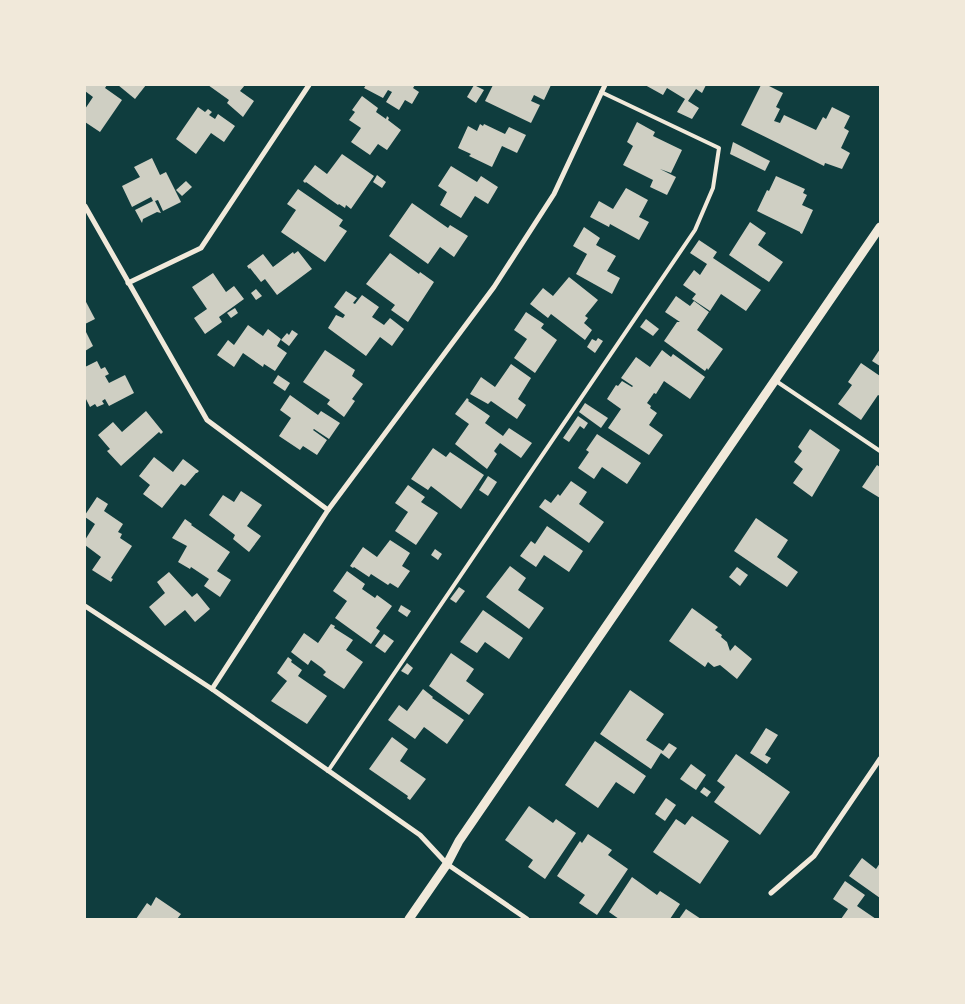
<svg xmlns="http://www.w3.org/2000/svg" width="965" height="1004" font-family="Signika,sans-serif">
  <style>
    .building { fill: #cfcfc3 }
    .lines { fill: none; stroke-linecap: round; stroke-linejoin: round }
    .service { stroke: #f1e9da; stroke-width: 4 }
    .minor { stroke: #f1e9da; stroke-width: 5 }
    .tertiary { stroke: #f1e9da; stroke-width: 9 }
  </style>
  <rect width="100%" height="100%" fill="#0f3d3e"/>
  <!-- building -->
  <g class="building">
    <path d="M85,85H107L105,88L122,100L100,132L85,122V109L93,97L85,91Z"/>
    <path d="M118,85H146L135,99Z"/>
    <path d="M208,85H245L240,91L254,101L243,117L227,103L229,100Z"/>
    <path d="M366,85H415L413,88L419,92L412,104L405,100L399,110L386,102L392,92L388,90L383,98L364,88Z"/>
    <path d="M474,85L484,90L476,103L467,97Z"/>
    <path d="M493,85H551L544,100L534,95L531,101L540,105L531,123L485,101Z"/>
    <path d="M645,85H706L702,93L696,89L688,101L699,108L692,119L677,112L685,99L667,88L663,95Z"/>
    <path d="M761,85H767L783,93L776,107L780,109L774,121L780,123L784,115L816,130L823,117L826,119L832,107L850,116L844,128L849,131L841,148L850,153L842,169L825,163L824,166L741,125Z"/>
    <path d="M362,96L378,108L376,112L386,119L387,116L389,118L388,120L401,130L387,150L378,144L370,155L351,142L361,128L349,120L355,112L352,110Z"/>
    <path d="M198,107L205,112L208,109L212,112L209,115L215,119L218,114L235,126L224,142L211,133L196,154L176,139Z"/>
    <path d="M637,122L655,132L653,136L682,150L671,173L660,169L676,177L667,195L650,187L653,180L623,165L633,146L627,142Z"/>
    <path d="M480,124L483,126L484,124L505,134L509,127L526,135L517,153L502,146L492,167L469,156L471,154L458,148L468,126L477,131Z"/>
    <path d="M733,142L770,161L765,171L730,154Z"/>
    <path d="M342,154L374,176L351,209L346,205L345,208L339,204L338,205L306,182L305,183L303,181L315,165L327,174Z"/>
    <path d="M152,158L160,175L166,172L181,202L163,211L158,200L155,201L161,213L157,212L143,219L142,223L135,210L153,201L151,197L132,207L122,186L140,177L134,167Z"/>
    <path d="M451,166L477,182L481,176L498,187L488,204L475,196L461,218L440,205L447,192L438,186Z"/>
    <path d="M377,175L386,182L382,188L373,182Z"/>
    <path d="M776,176L805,189L803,193L807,195L802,205L813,210L802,234L800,233V232L757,211L767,190L769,191Z"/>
    <path d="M186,181L192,187L182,196L176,190Z"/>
    <path d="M626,188L648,200L639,217L649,222L639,240L610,224L609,227L590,217L599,201L613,209Z"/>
    <path d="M298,189L343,220L339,226L347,231L325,262L281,232L296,210L287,204Z"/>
    <path d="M412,203L448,228L450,225L468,236L454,257L440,247L428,264L389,236Z"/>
    <path d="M750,222L766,233L758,245L783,262L769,282L729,255Z"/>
    <path d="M584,227L600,238L596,245L616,256L607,271L620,278L612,294L576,274L587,254L573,246Z"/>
    <path d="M699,240L717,252L713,258L761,290L746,311L721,294L710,311L692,299L696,294L683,285L694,270L700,275L707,264L690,253Z"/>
    <path d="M298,251L312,269L277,295L265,279L261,282L250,268L249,269L247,266L263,254L273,267L293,252L294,254Z"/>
    <path d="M390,253L419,274L420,272L434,282L408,322L391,310L395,305L366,284Z"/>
    <path d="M213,273L226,292L234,286L244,299L219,317L222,322L205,334L194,318L207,309L192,287Z"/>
    <path d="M569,277L598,300L585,316L588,318L584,323L592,330L585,340L551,314L548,318L530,304L543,288L553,296Z"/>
    <path d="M256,289L262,296L256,300L251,293Z"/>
    <path d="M346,291L357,298L353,303L355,304L362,295L379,307L372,317L384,325L390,318L404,329L392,346L380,337L366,356L328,328L336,315L343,318L345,315L334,307Z"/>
    <path d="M676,296L690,306L694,301L709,312L697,330L723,349L708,370L707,368L705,371L664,341L677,322H680L665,312Z"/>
    <path d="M85,300L95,319L85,324Z"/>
    <path d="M235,308L238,313L231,318L227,313Z"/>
    <path d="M526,312L544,324L541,328L557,340L535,373L514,358L527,339L514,330Z"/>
    <path d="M646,319L659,329L653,336L640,327Z"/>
    <path d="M248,325L263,336L268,329L281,339L277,346L287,353L275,371L264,364L263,367L243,353L234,367L217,355L228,340L234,345Z"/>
    <path d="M85,330L93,346L85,351Z"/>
    <path d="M292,330L298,334L289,346L281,340L287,333L289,335Z"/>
    <path d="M598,338L603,341L595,353L587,347L592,339L596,341Z"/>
    <path d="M880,349V366L872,361Z"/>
    <path d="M325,350L355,370L352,376L363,384L352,399L355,401L344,417L327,404L330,400L303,382Z"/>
    <path d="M662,350L671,357L673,354L705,377L690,399L664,381L656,394L654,393L647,403L651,406L650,408L657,413L649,425L663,435L649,455L608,428L621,409L607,399L616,385L618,386L622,381L632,387L633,386L621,378L636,357L650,367Z"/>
    <path d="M97,361L101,369L105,367L109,374L105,376L109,383L125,375L134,393L109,406L105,399L102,401L104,404L97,407L95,404L90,407L85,397V367Z"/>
    <path d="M861,363L880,376V396L878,395L861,420L838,404L852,385L848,382Z"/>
    <path d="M511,364L531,378L518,399L526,405L517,419L491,401L488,404L470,394L481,377L495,387Z"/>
    <path d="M278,375L290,383L285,391L273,383Z"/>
    <path d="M290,395L318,415L321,411L340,423L329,439L314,429L313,430L327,440L317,455L303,446L300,450L279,436L291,418L280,410Z"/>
    <path d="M467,398L469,400L468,401L490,416L485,423L503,436L509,428L532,443L521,458L500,443L494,451L497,454L487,469L455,444L469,424L455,414Z"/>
    <path d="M585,403L608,418L601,428L579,412Z"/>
    <path d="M146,411L163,432L161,434L159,432L121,466L107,451L110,449L98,435L113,422L122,432Z"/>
    <path d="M578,416L588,423L584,429L580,426L569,442L563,438Z"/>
    <path d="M810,429L840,450L812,497L793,483L803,469L794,462L802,451L798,447Z"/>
    <path d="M597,434L641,463L627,484L602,467L594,479L578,468L589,452L586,450Z"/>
    <path d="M433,448L446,457L450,452L484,475L461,509L431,486L428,490L411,479Z"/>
    <path d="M154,457L173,472L183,459L199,471L197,473H196L185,486L181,484L162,508L143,494L150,485L139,476Z"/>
    <path d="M877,465L880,467V498L862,487Z"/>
    <path d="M488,476L497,482L488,496L479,490Z"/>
    <path d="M571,481L587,492L579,504L604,522L589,543L539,507L545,499L551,503L558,494L560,496Z"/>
    <path d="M408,485L425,497L421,502L438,513L416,545L395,531L408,512L395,503Z"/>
    <path d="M241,491L262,505L247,526L261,536L249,552L233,539L235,535L209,515L223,495L234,502Z"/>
    <path d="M97,497L108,504L104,511L123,524L118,532L122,534L120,538L132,546L111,578L113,579L111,582L92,570L101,557L85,545V540L95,524L85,517V515Z"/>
    <path d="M756,518L788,540L777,557L798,572L787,587L734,551Z"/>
    <path d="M185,519L192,524L191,525L230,552L217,571L231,580L220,597L204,586L209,579L191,567L190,569L178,562L187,546L172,538Z"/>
    <path d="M547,526L583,551L569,572L544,555L536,567L520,556L531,541L535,544Z"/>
    <path d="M390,540L410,553L402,566L410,571L398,588L390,583L388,585L371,574L369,577L354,567L353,568L350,566L363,547L377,557Z"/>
    <path d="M435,549L442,554L438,560L431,555Z"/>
    <path d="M510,566L526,578L518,590L544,608L529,629L486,597Z"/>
    <path d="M737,567L748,575L740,586L729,577Z"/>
    <path d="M347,571L365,584L362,589L375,598L377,595L392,606L376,628L380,631L371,644L335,618L347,601L333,591Z"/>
    <path d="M169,572L192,597L197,593L210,609L195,622L185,610L165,626L149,607L165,593L157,582Z"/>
    <path d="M459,587L465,591L456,603L450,599Z"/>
    <path d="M401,605L411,611L407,617L398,611Z"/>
    <path d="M692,608L718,627L715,630L722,635L721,637L727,642L730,651L735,645L752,659L737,679L720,665L714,667L708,662L705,667L669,641Z"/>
    <path d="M483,610L523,638L509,659L485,642L477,653L460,642Z"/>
    <path d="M331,624L335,626L334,628L353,640L346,650L363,662L344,689L323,675L326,672L322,668L311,660L308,665L291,652L304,633L318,643Z"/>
    <path d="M384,634L394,641L385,653L375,646Z"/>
    <path d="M451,653L474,669L466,681L484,694L469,715L429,686Z"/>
    <path d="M288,657L292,660L291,662L302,670L298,676L327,696L307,724L271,701L287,681L277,673Z"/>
    <path d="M407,663L413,668L408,675L401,671Z"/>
    <path d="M423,689L433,697L432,698L464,720L447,744L424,727L415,739L388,720L399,705L407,711Z"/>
    <path d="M630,690L664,714L646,740L663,751L669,743L677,748L669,759L661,753L651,769L600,734Z"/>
    <path d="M766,728L778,735L765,755L771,758L767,764L750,753Z"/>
    <path d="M392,737L408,749L400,761L426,779L410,800L407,798L408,796L369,769Z"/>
    <path d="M595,741L646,776L634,794L616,782L598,808L565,785Z"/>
    <path d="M736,754L790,792L760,835L714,802L725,787L717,781Z"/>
    <path d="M691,764L706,775L696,790L680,779Z"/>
    <path d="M704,787L711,792L707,797L700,792Z"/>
    <path d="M666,798L676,805L665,821L655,814Z"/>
    <path d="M529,806L553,823L556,819L576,833L545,879L528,867L533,860L505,840Z"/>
    <path d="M692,816L729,841L700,884L653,852L676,819L685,825Z"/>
    <path d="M588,834L612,850L608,855L628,869L597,915L579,903L585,895L557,876L580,841L582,843Z"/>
    <path d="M862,858L876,869L880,863V898L849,876Z"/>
    <path d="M632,877L657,895L660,891L680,904L670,919H619L609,912Z"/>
    <path d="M845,881L865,895L857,906L876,919H841L848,909L833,899Z"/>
    <path d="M156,897L181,914L177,919H136L147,903L151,906Z"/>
    <path d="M686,909L701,919H679Z"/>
  </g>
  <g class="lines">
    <!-- service -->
    <g class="service">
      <path d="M776,381L880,451"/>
      <path d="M328,771L695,230L713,188L719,148L601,92"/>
    </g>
    <!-- minor -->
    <g class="minor">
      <path d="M85,206L207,420L328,510"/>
      <path d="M128,283L201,248L309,85"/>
      <path d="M85,606L212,689L420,835L447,864L527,919"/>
      <path d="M212,689L328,510L494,287L554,194L605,85"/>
      <path d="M771,893L814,856L880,759"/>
    </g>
    <!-- tertiary -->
    <path class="tertiary" d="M409,919L447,864L459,841L880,227"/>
  </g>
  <!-- border -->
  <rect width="965" height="1004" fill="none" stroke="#f1e9da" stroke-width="172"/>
</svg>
